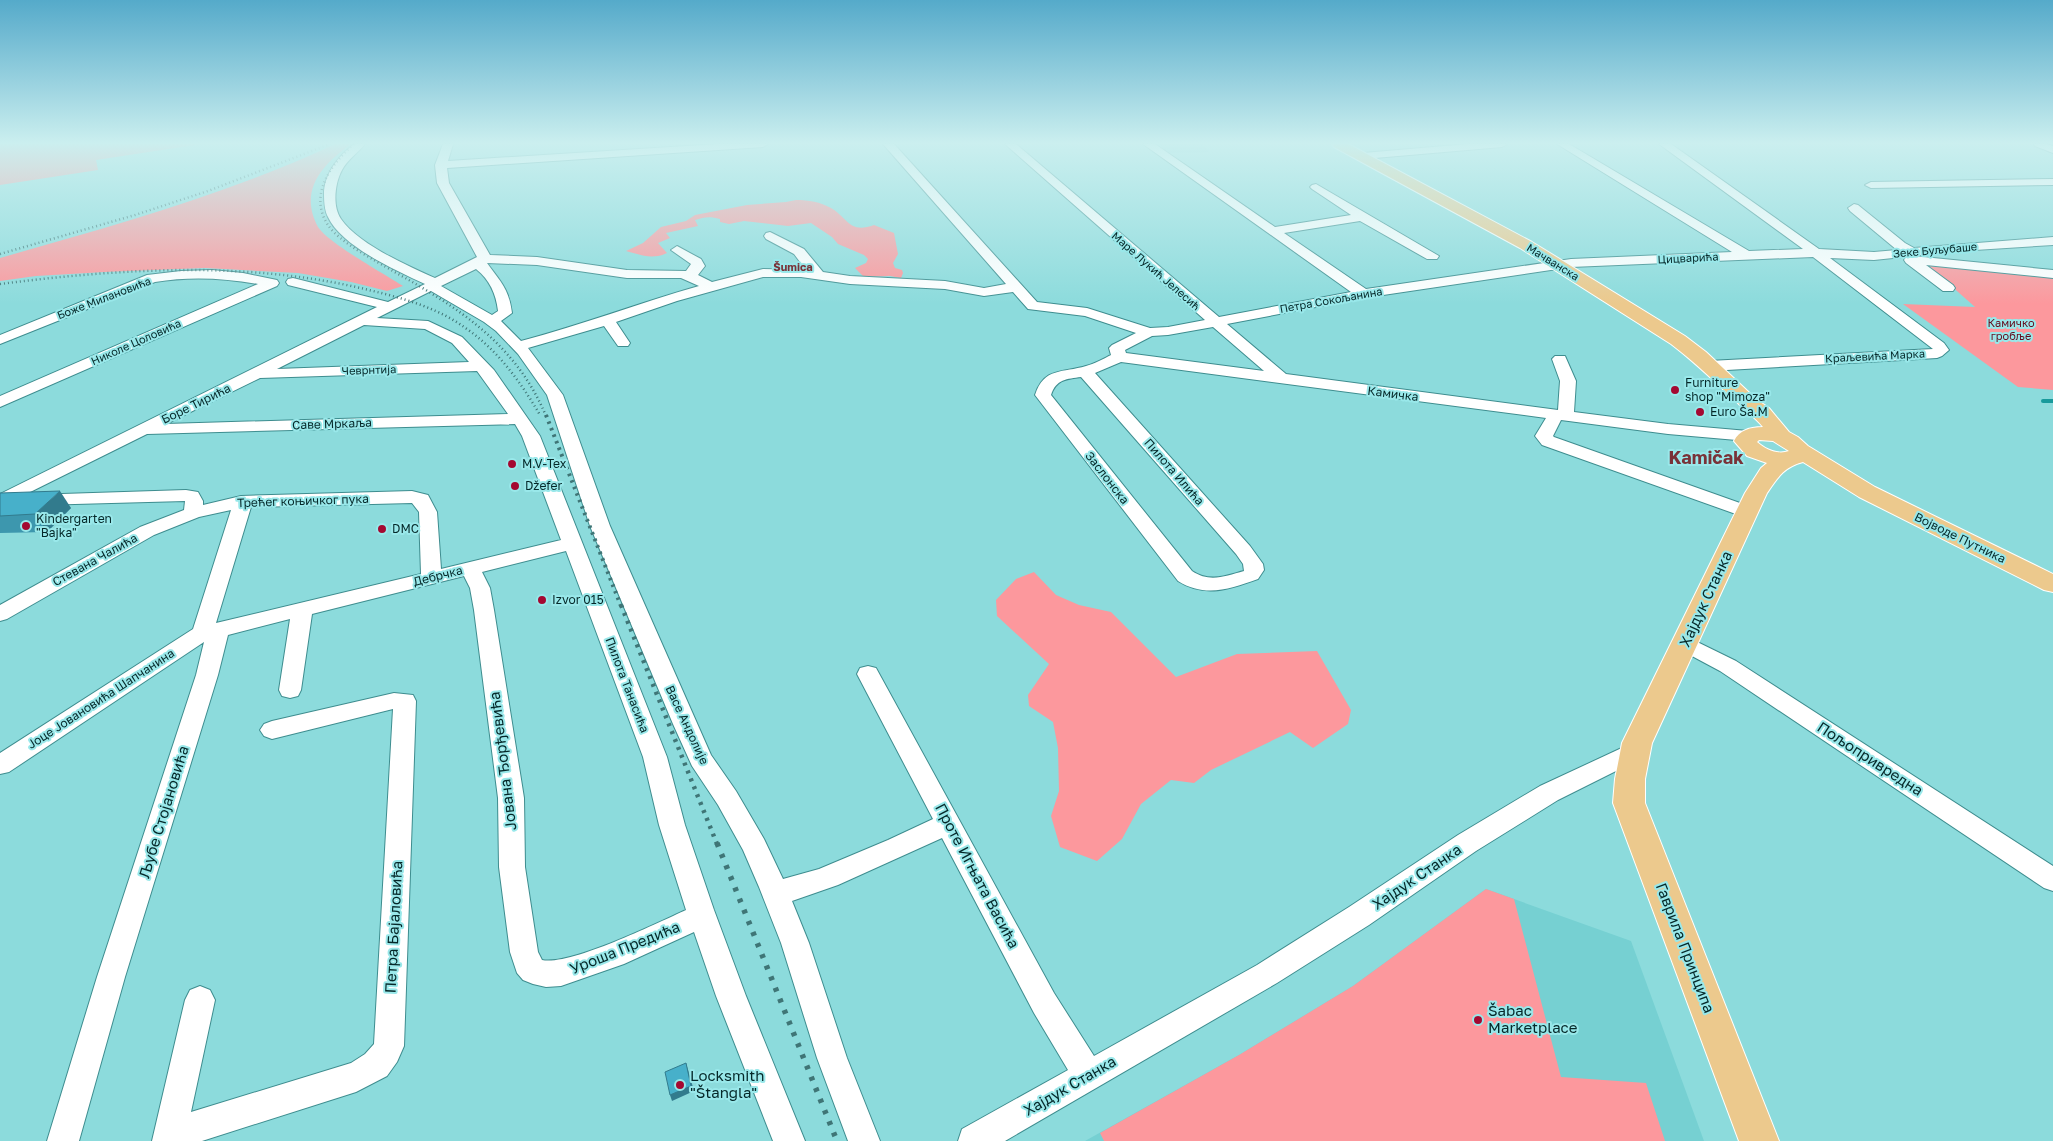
<svg xmlns="http://www.w3.org/2000/svg" width="2053" height="1141" font-family="'Golos Text',sans-serif">
  <style>
    .built { fill: #76d0d2 }
    .green { fill: #fc989d }
    .lines { fill: none; stroke-linecap: round; stroke-linejoin: round }
    .stream { stroke: #189a9c; stroke-width: 4 }
    .minor-casing { stroke: #3e8d8f; stroke-width: 2 }
    .major-casing { stroke: #fff; stroke-width: 2 }
    .minor { fill: #fff; fill-rule: evenodd }
    .major { fill: #ecc98d; fill-rule: evenodd }
    .rail-far3 { stroke: #3f7576; stroke-width: 2.5; stroke-dasharray: 1 3; stroke-linecap: butt }
    .rail-far2 { stroke: #3f7576; stroke-width: 4; stroke-dasharray: 2.5 4.5; stroke-linecap: butt }
    .rail-far1 { stroke: #3f7576; stroke-width: 4.5; stroke-dasharray: 3 5.5; stroke-linecap: butt }
    .rail { stroke: #3f7576; stroke-width: 5.5; stroke-dasharray: 4 8; stroke-linecap: butt }
    .wall { fill: #3d97ae }
    .shaded-wall { fill: #327b8d }
    .building { fill: #47b0ca; stroke: #327b8d }
    .poi-dot { fill: #a40831; stroke: #99e8ea; stroke-width: 2 }
    .labels { text-anchor: middle; stroke-width: 4; stroke-linejoin: round; paint-order: stroke }
    .far-street-label { font-size: 11px; fill: #052829; stroke: #99e8ea }
    .far-neighbourhood-label { font-size: 11px; font-weight: bold; fill: #793238; stroke: #99e8ea }
    .far-park-label { font-size: 11px; fill: #650d1e; stroke: #99e8ea }
    .poi-label { font-size: 12px; fill: #052829; stroke: #99e8ea; text-anchor: start }
    .street-label { font-size: 12px; fill: #052829; stroke: #99e8ea }
    .near-street-label { font-size: 15px; fill: #052829; stroke: #99e8ea }
    .near-poi-label { font-size: 15px; fill: #052829; stroke: #99e8ea; text-anchor: start }
    .district-label { font-size: 18px; font-weight: bold; fill: #793238; stroke: #99e8ea }
  </style>
  <rect width="100%" height="100%" fill="#8cdbdc"/>
  <!-- built -->
  <g class="built">
    <path d="M1158,144H1202L1210,152L1170,153Z"/>
    <path d="M1486,889L1631,941L1704,1141H1085L1239,1055L1353,986Z"/>
  </g>
  <!-- green -->
  <g class="green">
    <path d="M0,144H201L96,160L98,170L0,185Z"/>
    <path d="M335,144H351C323,164 298,190 318,227C327,242 386,275 403,286L387,291L351,282L298,273L205,268L105,272L36,276L0,281V258C113,226 229,194 335,144Z"/>
    <path d="M796,200C809,200 820,202 831,208C848,218 849,234 874,225L894,233L898,254L893,263L895,268L902,270L903,273L901,278L890,276L864,277L855,268L866,263L868,259L864,255L838,244L832,237L811,223L788,226L744,221L729,224L720,222V219C710,216 704,217 695,220L698,226L666,233L670,238L658,243L667,253C652,260 641,255 626,251L643,243L661,227L686,221L695,215L747,205L786,202Z"/>
    <path d="M1922,260L2053,275V390L2018,387L1903,304L1975,307Z"/>
    <path d="M1034,572L1056,595L1079,605L1111,612L1176,677L1237,654L1317,651L1351,710L1348,724L1313,748L1290,732L1211,770L1194,783L1171,780L1141,804L1122,839L1097,861L1060,847L1051,816L1059,791L1058,748L1053,722L1029,706L1028,695L1049,664L997,616L996,600L1016,579Z"/>
    <path d="M1486,889L1514,899L1561,1077L1646,1083L1665,1141H1104L1100,1133L1239,1055L1353,986Z"/>
  </g>
  <g class="lines">
    <!-- stream -->
    <path class="stream" d="M2043,401H2053"/>
    <!-- minor casing -->
    <g class="minor-casing">
      <g id="minor">
        <path d="M354,144H365C358,153 348,159 342,170C335,183 332,206 341,219C358,244 408,266 435,278L477,257L437,183L435,165L443,144H453L448,161L718,144H768L763,147L447,168L449,183L490,255L537,257L627,270L686,271L691,264L671,250L677,246L701,259L705,266L698,275L712,282L763,269L806,270L794,254L766,239L764,236L766,233L770,232L804,249L823,272L850,276L945,281L984,288L1006,284L883,144H894L1037,302L1087,308L1150,328L1168,327L1205,320L1005,144H1016L1219,317L1351,292L1143,144H1155L1275,227L1351,215L1312,189L1310,187L1312,185L1316,184L1439,256L1437,259H1427L1360,221L1284,233L1366,289L1571,259L1732,252L1557,144H1569L1749,251L1803,249L1659,144H1671L1819,249L1874,252L1897,250L1850,211L1848,208L1854,204L1858,205L1905,243L1914,248L2053,237V245L1959,251L1874,260L1830,258L1944,343L1949,350L1942,356L1937,358L1709,371L1704,369L1701,366L1704,363L1709,361L1933,349L1813,257L1571,267L1363,298L1227,324L1286,374L1558,410L1560,381L1552,359L1555,356H1565L1576,381L1574,412L1668,424L1748,431L1754,432L1757,436L1754,440L1748,441L1668,434L1561,420L1553,436L1554,437L1754,508L1756,512L1754,516L1747,518L1542,445L1535,436L1546,418L1121,362L1095,373L1250,546L1263,564L1264,570L1258,579C1230,589 1205,598 1178,581L1035,395C1044,367 1063,373 1086,366C1094,364 1103,359 1111,355L1109,348L1112,345L1136,333L1085,316L1028,309L1013,292L984,296L945,289L850,284L801,277H763L677,301L616,322L630,343L628,346H618L604,326L528,348L563,395L610,526L711,755L736,791L764,839L783,879L819,869L888,840L933,819L857,674L860,668L868,666L876,668L1054,993L1094,1056L1257,965L1349,907L1458,835L1540,786L1626,746L1634,743L1642,746L1646,752L1642,758L1558,800L1476,851L1369,925L1277,983L1005,1141H958L962,1129L1068,1070L1034,1013L942,838L838,885L792,901L809,943L847,1058L880,1141H848L817,1058L781,943L759,887L743,850L718,805L692,766L673,724L590,526L547,395L518,354L496,331L484,322L431,291L377,318L428,321L462,337L494,370L540,436L667,757L685,825L714,910L746,996L805,1141H773L716,996L694,932L624,964L561,986L546,987L533,984L523,980L517,973L510,952L499,867L498,798L474,610L470,588L464,576L312,614L301,690L298,696L290,698L282,696L279,690L290,619L228,635L218,675L125,977L79,1141H47L97,977L196,675L204,642L9,772L0,774V753L193,629L231,510L199,517L154,535L7,619L0,621V605L140,527L184,510L185,501L38,505L31,503L29,499L31,495L186,490L198,492L203,501V505L241,496L412,491L428,495L437,512L441,569L561,540L522,436L515,424L147,434L0,507V494L377,307L288,285L286,282L288,279L293,278L388,302L425,284C397,271 341,246 328,217C324,210 324,199 324,191C326,171 339,156 354,144ZM487,263L537,265L627,278H681L699,286C639,303 582,325 521,341L501,321L512,313C509,288 499,280 487,263ZM476,269C490,280 496,294 498,311L492,315L441,286ZM364,325L425,329L452,343L469,362L277,369ZM1213,327L1264,371L1126,353L1125,350L1152,336L1168,335ZM477,371L508,414L166,424L260,378ZM1081,377L1236,554L1243,564L1244,571C1225,576 1210,583 1192,571L1051,395C1056,379 1067,379 1081,377ZM412,503L419,512L421,574L216,623L251,507ZM566,551L643,757L659,825L686,910C657,923 570,966 542,960L538,952L525,867L524,798L494,610L490,588L482,572Z"/>
        <path d="M1468,144H1507L1502,147L1363,159L1358,156L1363,153Z"/>
        <path d="M2034,144H2047L2053,146V153L2035,146Z"/>
        <path d="M2053,179V185L1871,188L1865,185L1871,182Z"/>
        <path d="M1913,256L2053,270V278L1926,265L1953,285L1955,288L1953,291H1943L1906,263L1904,260L1906,257Z"/>
        <path d="M212,270L243,273L277,280L279,283L277,286L0,407V396L258,284C224,278 190,276 155,282L0,344V335L147,275L181,271Z"/>
        <path d="M1685,636L1736,661L2053,866V891L2044,888L1720,671L1677,648L1674,643L1677,638Z"/>
        <path d="M394,693L413,695L416,701L404,1046L397,1062L387,1076L356,1092L202,1141H152L185,1000L190,990L200,986L210,990L215,1000L191,1112L351,1063L365,1054L374,1044L393,709L272,739L264,736L260,730L264,724L272,721Z"/>
      </g>
    </g>
    <!-- major casing -->
    <g class="major-casing">
      <path id="major" d="M1332,144H1348L1532,242L1685,336L1706,352L1757,400L1769,408L1789,432L1798,437L1808,446L1875,487L2053,574V592L2044,590L1859,497L1803,462C1784,467 1778,477 1767,493L1652,743L1645,779V803L1779,1141H1739L1613,803L1615,779L1622,743L1745,493L1761,468L1767,463L1747,456L1734,441C1739,430 1751,427 1763,427C1755,417 1746,412 1738,403C1716,383 1695,362 1671,344L1520,248L1334,147ZM1759,440L1773,441L1789,451C1778,455 1766,450 1757,442Z"/>
    </g>
    <!-- minor -->
    <use href="#minor" class="minor"/>
    <!-- major -->
    <use href="#major" class="major"/>
    <!-- rail-far3 -->
    <g class="rail-far3">
      <path d="M354,144C331,164 308,195 328,225C339,242 376,261 393,271C459,308 516,344 546,416"/>
      <path d="M0,254L135,215L208,191L330,144"/>
      <path d="M0,284C125,268 253,260 377,292C406,299 439,309 464,327C497,349 520,381 540,415"/>
    </g>
    <!-- rail-far2 -->
    <path class="rail-far2" d="M546,415L621,606"/>
    <!-- rail-far1 -->
    <path class="rail-far1" d="M621,605L717,844"/>
    <!-- rail -->
    <path class="rail" d="M717,843L837,1141"/>
  </g>
  <!-- wall -->
  <path class="wall" d="M0,493L71,508L47,532L0,533Z"/>
  <!-- shaded-wall -->
  <g class="shaded-wall">
    <path d="M60,491L71,508L47,532L35,514Z"/>
    <path d="M686,1063L694,1091L672,1101L670,1095Z"/>
  </g>
  <!-- building -->
  <g class="building">
    <path d="M60,491L35,514L0,516V493Z"/>
    <path d="M686,1063L691,1086L670,1095L665,1072Z"/>
  </g>
  <!-- sky -->
  <linearGradient id="sky" x2="0" y2="1"><stop stop-color="#55aaca"/><stop offset="0.47" stop-color="#cbefef"/><stop offset="1" stop-color="#cbefef" stop-opacity="0"/></linearGradient>
  <rect width="2053" height="304" fill="url(#sky)"/>
  <!-- markers -->
  <g class="poi-dot">
    <circle cx="1675" cy="390" r="5"/>
    <circle cx="1700" cy="412" r="5"/>
    <circle cx="512" cy="464" r="5"/>
    <circle cx="515" cy="486" r="5"/>
    <circle cx="26" cy="526" r="5"/>
    <circle cx="382" cy="529" r="5"/>
    <circle cx="542" cy="600" r="5"/>
    <circle cx="1478" cy="1020" r="5"/>
    <circle cx="680" cy="1085" r="5"/>
  </g>
  <g class="labels">
    <!-- far-street labels -->
    <g class="far-street-label">
      <text transform="translate(1935 250) rotate(-5)" y="4">Зеке Буљубаше</text>
      <text transform="translate(1688 258) rotate(-3)" y="4">Цицварића</text>
      <text transform="translate(1553 262) rotate(32)" y="4">Мачванска</text>
      <text transform="translate(1156 271) rotate(41)" y="4">Маре Лукић Јелесић</text>
      <text transform="translate(104 298) rotate(-21)" y="4">Боже Милановића</text>
      <text transform="translate(1331 300) rotate(-10)" y="4">Петра Сокољанина</text>
      <text transform="translate(136 342) rotate(-24)" y="4">Николе Цоловића</text>
      <text transform="translate(1875 356) rotate(-3)" y="4">Краљевића Марка</text>
      <text transform="translate(369 370) rotate(-2)" y="4">Чеврнтија</text>
    </g>
    <!-- far-neighbourhood labels -->
    <g class="far-neighbourhood-label">
      <text x="793" y="271">Šumica</text>
    </g>
    <!-- far-park labels -->
    <g class="far-park-label">
      <text x="2011" y="327">Камичко<tspan x="2011" dy="13">гробље</tspan></text>
    </g>
    <!-- poi labels -->
    <g class="poi-label">
      <text x="1685" y="387">Furniture<tspan x="1685" dy="14">shop "Mimoza"</tspan></text>
      <text x="1710" y="416">Euro Ša.M</text>
      <text x="522" y="468">M.V-Tex</text>
      <text x="525" y="490">Džefer</text>
      <text x="36" y="523">Kindergarten<tspan x="36" dy="14">"Bajka"</tspan></text>
      <text x="392" y="533">DMC</text>
      <text x="552" y="604">Izvor 015</text>
    </g>
    <!-- street labels -->
    <g class="street-label">
      <text transform="translate(1393 394) rotate(7)" y="4">Камичка</text>
      <text transform="translate(196 404) rotate(-26)" y="4">Боре Тирића</text>
      <text transform="translate(332 424) rotate(-2)" y="4">Саве Мркаља</text>
      <text transform="translate(1174 472) rotate(49)" y="4">Пилота Илића</text>
      <text transform="translate(1107 478) rotate(52)" y="4">Заслонска</text>
      <text transform="translate(303 501) rotate(-2)" y="4">Трећег коњичког пука</text>
      <text transform="translate(1960 538) rotate(26)" y="4">Војводе Путника</text>
      <text transform="translate(95 560) rotate(-29)" y="4">Стевана Чалића</text>
      <text transform="translate(438 576) rotate(-14)" y="4">Дебрчка</text>
      <text transform="translate(627 685) rotate(69)" y="4">Пилота Танасића</text>
      <text transform="translate(101 699) rotate(-33)" y="4">Јоце Јовановића Шапчанина</text>
      <text transform="translate(687 725) rotate(65)" y="4">Васе Андолије</text>
    </g>
    <!-- near-street labels -->
    <g class="near-street-label">
      <text transform="translate(1706 599) rotate(-65)" y="5">Хајдук Станка</text>
      <text transform="translate(1870 759) rotate(33)" y="5">Пољопривредна</text>
      <text transform="translate(503 761) rotate(-97)" y="5">Јована Ђорђевића</text>
      <text transform="translate(164 812) rotate(-73)" y="5">Љубе Стојановића</text>
      <text transform="translate(977 876) rotate(62)" y="5">Проте Игњата Васића</text>
      <text transform="translate(1417 877) rotate(-34)" y="5">Хајдук Станка</text>
      <text transform="translate(394 927) rotate(-87)" y="5">Петра Бајаловића</text>
      <text transform="translate(625 948) rotate(-22)" y="5">Уроша Предића</text>
      <text transform="translate(1685 948) rotate(69)" y="5">Гаврила Принципа</text>
      <text transform="translate(1070 1086) rotate(-30)" y="5">Хајдук Станка</text>
    </g>
    <!-- near-poi labels -->
    <g class="near-poi-label">
      <text x="1488" y="1016">Šabac<tspan x="1488" dy="17">Marketplace</tspan></text>
      <text x="690" y="1081">Locksmith<tspan x="690" dy="17">"Štangla"</tspan></text>
    </g>
    <!-- district labels -->
    <g class="district-label">
      <text x="1706" y="464">Kamičak</text>
    </g>
  </g>
</svg>
